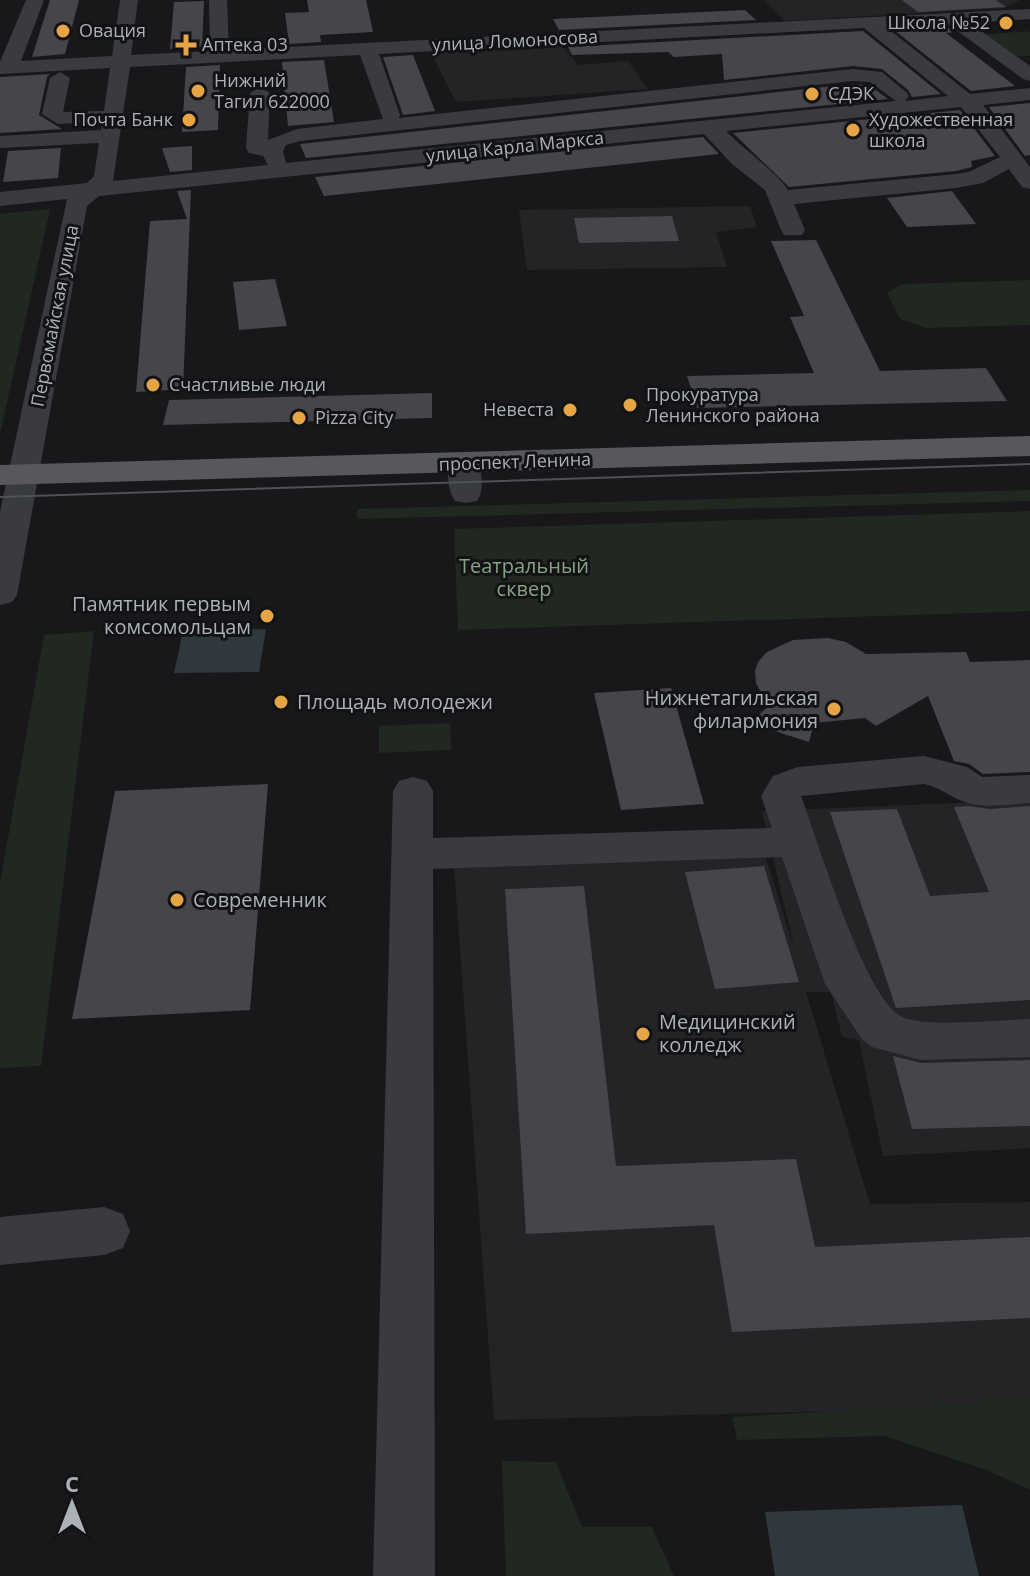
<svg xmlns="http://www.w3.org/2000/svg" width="1030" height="1576" font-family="'Open Sans',sans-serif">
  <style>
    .built { fill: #242427 }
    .green { fill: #202821 }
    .water { fill: #2f383d }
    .building { fill: #45464a }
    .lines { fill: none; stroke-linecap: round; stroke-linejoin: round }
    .minor { fill: #393b3f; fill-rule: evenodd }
    .major { fill: #56585d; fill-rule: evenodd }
    .tram { stroke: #4e5155; stroke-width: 2 }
    .poi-dot { fill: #e5a545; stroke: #131315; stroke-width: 3 }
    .labels { text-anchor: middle; stroke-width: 6; stroke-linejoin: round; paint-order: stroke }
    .far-poi-label { font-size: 18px; fill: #abb0b9; stroke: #131315; text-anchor: start }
    .far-street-label { font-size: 18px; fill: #abb0b9; stroke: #131315 }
    .park-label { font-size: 20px; fill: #84a284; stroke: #131315 }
    .poi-label { font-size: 20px; fill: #abb0b9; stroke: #131315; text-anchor: start }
  </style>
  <rect width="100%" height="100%" fill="#18181a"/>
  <!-- built -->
  <g class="built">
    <path d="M764,0H1020L1004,8L785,21Z"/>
    <path d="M563,47L578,65L628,61L648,89L456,102L431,53Z"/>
    <path d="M750,206L757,227L716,232L727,267L527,270L519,210Z"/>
    <path d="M1030,800V1148L883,1156L859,1040L842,1037L831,992H806L870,1204L1030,1202V1406L494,1420L454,866L765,855L795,951L762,811Z"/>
  </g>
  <!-- green -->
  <g class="green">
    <path d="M1027,31L1030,33V56L1009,57L978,35Z"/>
    <path d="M50,209L0,434V214Z"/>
    <path d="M1030,280V325L926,328L900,319L887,293L902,284Z"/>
    <path d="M1030,490V501L357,519V509Z"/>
    <path d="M1030,511V611L458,630L454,529Z"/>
    <path d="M94,631L41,1066L0,1068V883L44,635Z"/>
    <path d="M450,723L451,750L379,753V726Z"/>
    <path d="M1030,1400V1490L987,1470L885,1436L737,1440L732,1417Z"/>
    <path d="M502,1461L556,1462L582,1527H652L674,1576H506Z"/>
  </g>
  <!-- water -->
  <g class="water">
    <path d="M266,629L259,672L174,673L183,631Z"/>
    <path d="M962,1505L979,1576H775L765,1512Z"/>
  </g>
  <!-- building -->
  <g class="building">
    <path d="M50,0H79L65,54L32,57Z"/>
    <path d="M307,0H366L373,32L320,35L321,42L289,44L285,13L309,12Z"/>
    <path d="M902,0H996L1006,7L918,12Z"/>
    <path d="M204,1L202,47L170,49L174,2Z"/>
    <path d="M745,10L756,20L559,30L553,19Z"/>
    <path d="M947,27L954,32L946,33L1015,86L971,91L894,30Z"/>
    <path d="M863,31L941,94L912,97L908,90L882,69L853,66L724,80L722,54L674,57L668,52L572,55L568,47Z"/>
    <path d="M413,55L435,111L403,115L383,57Z"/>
    <path d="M324,60L334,122L288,126L282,62Z"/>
    <path d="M220,65L218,130L182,132L186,67Z"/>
    <path d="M50,74L47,77L39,115L62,129L0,133V77Z"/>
    <path d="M853,84L869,85L888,99L306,158L300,144Z"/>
    <path d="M1030,103V155L1025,156L989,107Z"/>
    <path d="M960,110L995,156L971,161L972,167L956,171L789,187L733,133Z"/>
    <path d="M703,137L719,154L324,196L315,177Z"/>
    <path d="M192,146V170L170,172L162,148Z"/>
    <path d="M61,148L58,178L3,182L8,151Z"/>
    <path d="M191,190L183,389L136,392L150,221L187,219L177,191Z"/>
    <path d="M952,191L976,224L907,227L887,198Z"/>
    <path d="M672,216L679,241L579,243L574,218Z"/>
    <path d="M816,240L880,371L986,368L1007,401L697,408L687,376L814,373L790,317L804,316L771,241Z"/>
    <path d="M275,279L287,326L239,330L233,282Z"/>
    <path d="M432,393V418L163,425L169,400Z"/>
    <path d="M828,638L846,642L866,654L966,652L970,662L1030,660V772L983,774L969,764L954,761L928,696L876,726L865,718L814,723L809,742L749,723L768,707L756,683L755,671L758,662L767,652L793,640Z"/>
    <path d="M671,688L704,804L621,810L594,693Z"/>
    <path d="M268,784L250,1010L72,1019L115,791Z"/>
    <path d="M969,806L989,809L1030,806V1000L896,1008L830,812L897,809L930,896L989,892L954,807Z"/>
    <path d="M764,866L799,982L715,989L685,872Z"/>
    <path d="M584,886L616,1166L796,1159L815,1247L1030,1237V1318L732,1332L714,1225L526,1234L505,889Z"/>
    <path d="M893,1056L921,1063L1030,1060V1126L912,1129Z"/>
  </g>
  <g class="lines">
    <!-- minor -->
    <g class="minor">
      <path d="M26,0H44L21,61L112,56L120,0H138L131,55L210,51L209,0H227L229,50L1030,9V19L970,23L1030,66V81L1023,79L948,24L886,27L970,94L1030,88V100L983,105L1030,167V189L1022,187L1009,169L983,183L956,188L794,204L805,230L802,235H784L781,230L765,190L732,164L704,134L99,196L87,206L17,595L12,602L0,605V512L67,199L0,206V192L87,183L94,176L99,143L0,148V136L101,130L102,122L58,124L42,114L50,78L60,72L70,78L63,112L104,111L110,68L0,74V62ZM864,28L948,96L905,101L909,96L906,92L882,72L853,69L399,118L400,115L379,54ZM360,55L383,119L297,129L268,140L270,93L260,87L250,93L246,148L249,153L263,156L268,165L113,181L130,67ZM853,81L870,82L896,101L286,163L283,151L286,145L300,141ZM961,107L1000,157L969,172L956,174L788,190C780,175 741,147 726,131Z"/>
      <path d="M464,455L475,457C482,468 485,490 477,501L466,503L455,501C447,490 446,468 453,457Z"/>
      <path d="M924,756L967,767L982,777L1030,775V803C1010,804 985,809 965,802C950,797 940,787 924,784L801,796C817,838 865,1000 902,1017C927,1028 1000,1020 1030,1019V1057L921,1060L872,1047L862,1039L825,984L782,857L433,869L435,1576H373L393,791L399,781L413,777L427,781L433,791V838L772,828L761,796L773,776L798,767Z"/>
      <path d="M104,1207L123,1214L130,1231L123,1248L104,1255L0,1265V1217Z"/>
    </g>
    <!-- major -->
    <path class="major" d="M1030,436V456L0,485V465Z"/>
    <!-- tram -->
    <path class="tram" d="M0,497L1030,464"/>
  </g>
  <!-- markers -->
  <g class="poi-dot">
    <circle cx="1006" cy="23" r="8"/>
    <circle cx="63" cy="31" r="8"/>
    <path d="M182 33h8v8h8v8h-8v8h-8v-8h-8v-8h8z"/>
    <circle cx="198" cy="91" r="8"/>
    <circle cx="812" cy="94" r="8"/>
    <circle cx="189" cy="120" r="8"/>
    <circle cx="853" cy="130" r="8"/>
    <circle cx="153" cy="385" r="8"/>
    <circle cx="630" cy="405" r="8"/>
    <circle cx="570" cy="410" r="8"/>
    <circle cx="299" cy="418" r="8"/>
    <circle cx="267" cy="616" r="8"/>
    <circle cx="281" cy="702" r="8"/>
    <circle cx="834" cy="709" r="8"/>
    <circle cx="177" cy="900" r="8"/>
    <circle cx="643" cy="1034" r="8"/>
  </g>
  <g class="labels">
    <!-- far-poi labels -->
    <g class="far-poi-label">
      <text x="990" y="29" text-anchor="end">Школа №52</text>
      <text x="79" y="37">Овация</text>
      <text x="202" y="51">Аптека 03</text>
      <text x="214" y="87">Нижний<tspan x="214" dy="21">Тагил 622000</tspan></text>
      <text x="828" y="100">СДЭК</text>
      <text x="173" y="126" text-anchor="end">Почта Банк</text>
      <text x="869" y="126">Художественная<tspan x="869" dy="21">школа</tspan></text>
      <text x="169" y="391">Счастливые люди</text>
      <text x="646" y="401">Прокуратура<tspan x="646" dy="21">Ленинского района</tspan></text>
      <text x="554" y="416" text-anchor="end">Невеста</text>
      <text x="315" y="424">Pizza City</text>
    </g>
    <!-- far-street labels -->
    <g class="far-street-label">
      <text transform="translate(515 41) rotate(-3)" y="6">улица Ломоносова</text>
      <text transform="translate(515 147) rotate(-6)" y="6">улица Карла Маркса</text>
      <text transform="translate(55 316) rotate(-79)" y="6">Первомайская улица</text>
      <text transform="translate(515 462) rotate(-2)" y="6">проспект Ленина</text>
    </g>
    <!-- park labels -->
    <g class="park-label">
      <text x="524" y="573">Театральный<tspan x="524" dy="23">сквер</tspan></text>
    </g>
    <!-- poi labels -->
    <g class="poi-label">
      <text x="251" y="611" text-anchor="end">Памятник первым<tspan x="251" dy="23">комсомольцам</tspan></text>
      <text x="818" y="705" text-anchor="end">Нижнетагильская<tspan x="818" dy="23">филармония</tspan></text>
      <text x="297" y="709">Площадь молодежи</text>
      <text x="193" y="907">Современник</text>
      <text x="659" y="1029">Медицинский<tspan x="659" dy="23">колледж</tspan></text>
    </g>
  </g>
  <!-- north arrow -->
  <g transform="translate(72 1504)" stroke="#131315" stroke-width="6" paint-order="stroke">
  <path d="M0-6L14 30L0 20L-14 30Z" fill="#abb0b9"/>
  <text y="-12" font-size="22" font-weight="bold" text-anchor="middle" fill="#abb0b9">С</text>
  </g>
</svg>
